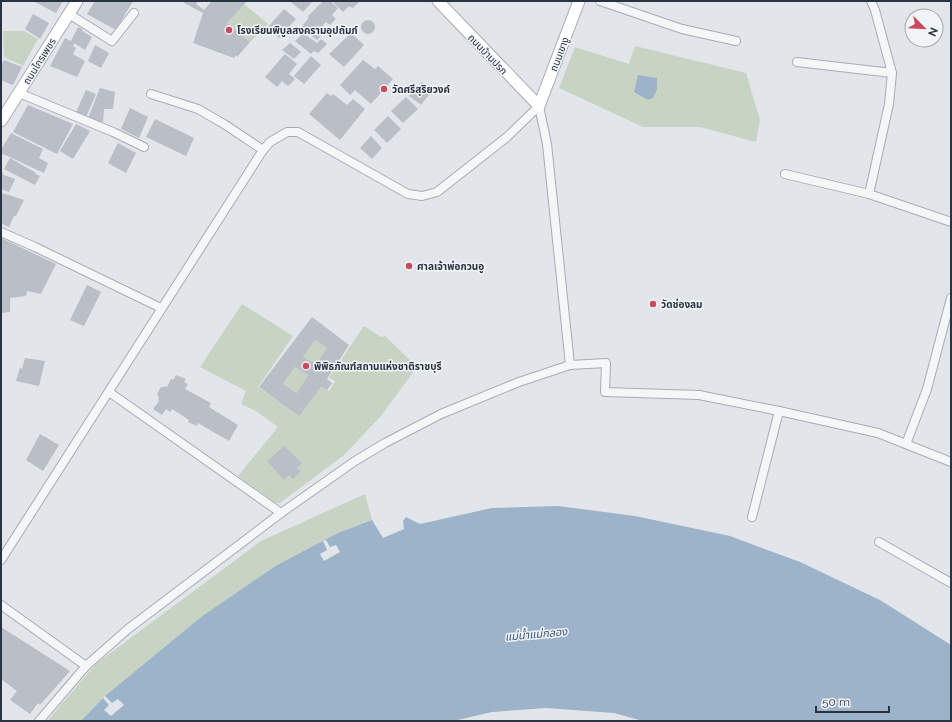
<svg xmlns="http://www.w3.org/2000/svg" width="952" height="722" font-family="Raleway,'Noto Sans Thai',sans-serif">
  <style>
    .green { fill: #c7d4c3 }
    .water { fill: #9db3c9 }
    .pier { fill: #e2e5ea }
    .building { fill: #b9bec7; fill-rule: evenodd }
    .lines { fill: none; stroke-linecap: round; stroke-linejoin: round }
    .street-casing { stroke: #a7acb4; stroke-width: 10 }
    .secondary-casing { stroke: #a7acb4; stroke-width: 13 }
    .street { stroke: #f4f6f8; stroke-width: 8 }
    .secondary { stroke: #fff; stroke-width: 11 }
    .poi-dot { fill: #cc495d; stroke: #f1f4f7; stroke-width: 1.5 }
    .labels { text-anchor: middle; stroke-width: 3; stroke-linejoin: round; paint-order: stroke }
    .poi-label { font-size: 10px; font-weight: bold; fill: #2a3342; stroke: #f1f4f7; text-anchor: start }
    .street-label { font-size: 10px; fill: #2a3342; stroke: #f1f4f7 }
    .water-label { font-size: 11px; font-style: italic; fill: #345175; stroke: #f1f4f7 }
  </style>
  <rect width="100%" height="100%" fill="#e2e5ea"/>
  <!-- green -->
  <g class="green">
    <path d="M244,4L268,24L250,42L227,23Z"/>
    <path d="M3,31H24L38,39L23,66L4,57Z"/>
    <path d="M635,46L746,73L760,120L756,142L700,127H643L559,88L575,47L629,64Z"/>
    <path d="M242,304L293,336L258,387L297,414L321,387L329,391L335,381L329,378L364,326L381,337L385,336L417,367L381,416L344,455L280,503H275L238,476L278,427L256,411L241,404L246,391L200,367Z"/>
    <path d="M315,340L327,348L316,364L303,357Z"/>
    <path d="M295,367L308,375L297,393L283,384Z"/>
    <path d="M365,494L372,520L338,533L277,565L201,617L105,696L81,721H48L58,708L97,663L261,541Z"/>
  </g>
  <!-- water -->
  <g class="water">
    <path d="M638,75L657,78V89L653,98L648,100L634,92Z"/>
    <path d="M558,506L635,516L730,536L800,562L880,600L951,645V721H643L614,713L546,708L492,712L453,721H81L105,696L201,617L277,565L338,533L372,520L383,538L404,529L403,521L406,517L420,524L492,508Z"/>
  </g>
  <!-- pier -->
  <g class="pier">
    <path d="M326,540L330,547L336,545L340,552L324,561L320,554L327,550L323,541Z"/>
    <path d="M105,696L112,703L118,699L124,705L111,716L104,710L109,705L103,698Z"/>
  </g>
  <!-- building -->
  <g class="building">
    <path d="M33,1H63L56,13Z"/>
    <path d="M95,1H133L116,30L87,14Z"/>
    <path d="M185,1H198L196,4L204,10L212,1H247L227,23L250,42L237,57L236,55L234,58L193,43L203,13L184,3Z"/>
    <path d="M292,1H313L303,12L291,2Z"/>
    <path d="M323,1H330L338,8L332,15L336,19L330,25L326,22L321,27L315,23L325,32L317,40L301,28L309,17L308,16Z"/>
    <path d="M332,1H358L359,2L353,8L349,6L343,12Z"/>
    <path d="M284,9L296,19L279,38L267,28Z"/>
    <path d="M33,14L49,23L40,39L25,29Z"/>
    <circle cx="368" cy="27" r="7"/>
    <path d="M78,27L83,29L82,31L92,37L85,50L74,43L73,46L76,48L73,54L85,61L77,77L50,66L65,38L71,41Z"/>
    <path d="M303,33L317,43L321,39L327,44L318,53L314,51L311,54L295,41Z"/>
    <path d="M351,33L364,45L344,67L329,54Z"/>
    <path d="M290,43L301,52L294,59L282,50Z"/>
    <path d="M95,45L109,53L101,68L88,61Z"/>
    <path d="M285,54L297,64L289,74L295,79L288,86L282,81L277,87L265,77Z"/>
    <path d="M311,56L321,65L304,84L294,76Z"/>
    <path d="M4,60L22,67L13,85L1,80V66Z"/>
    <path d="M363,60L375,69L378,66L393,79L371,104L355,90L350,95L340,85Z"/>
    <path d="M422,82L432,91L421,105L409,96Z"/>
    <path d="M100,88L115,92L113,109H104L103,123L101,121L99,123L88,118Z"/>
    <path d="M86,90L96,94L86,117L76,112Z"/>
    <path d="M327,93L331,96L333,94L347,105L353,99L365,109L340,140L309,114Z"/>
    <path d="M406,97L418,109L403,123L391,111Z"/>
    <path d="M28,105L73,124L57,154L13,132Z"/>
    <path d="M130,108L148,117L139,138L121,129Z"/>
    <path d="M388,116L401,129L387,143L374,130Z"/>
    <path d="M155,119L194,138L186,156L146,137Z"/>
    <path d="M76,124L90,131L73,159L60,151Z"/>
    <path d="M11,133L43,149L39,158L48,163L44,173L1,153V150Z"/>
    <path d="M371,136L382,148L372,159L360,148Z"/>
    <path d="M118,143L136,153L126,173L108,163Z"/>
    <path d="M10,158L36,173L35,174L40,176L35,185L4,169Z"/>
    <path d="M1,172L4,175L15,179L9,192L1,189Z"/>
    <path d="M1,193L6,194L24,200L16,216H14L9,227L1,223Z"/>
    <path d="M1,238L56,264L41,294L27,291L26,296L10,298V312L1,313Z"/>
    <path d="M87,285L101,292L84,326L70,320Z"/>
    <path d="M312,317L349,345L327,379L332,383L327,390L321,387L299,416L259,387ZM315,340L327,348L316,364L303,357ZM295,367L308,375L297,393L283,384Z"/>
    <path d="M25,358L45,361L39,386L16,381L20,368L22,369Z"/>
    <path d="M176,375L186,379L184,382L188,384L185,389L211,403L209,407L238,425L229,441L198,423L197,426L188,422L189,420L172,409L170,412L166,409L162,415L153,409L159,401L158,400L159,398L158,397V395L157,394L161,387H164L165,386L167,387L171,379L173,380Z"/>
    <path d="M40,434L59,445L43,471L26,460Z"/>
    <path d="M284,446L302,463L297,468L301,471L293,479L289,475L284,480L267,461Z"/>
    <path d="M1,627L70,671L40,705L38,703L30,714L10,700L17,691L1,679Z"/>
  </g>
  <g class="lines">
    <!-- street casing -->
    <g class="street-casing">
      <g id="street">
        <path d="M600,1L682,29L736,41"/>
        <path d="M69,14L112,41L134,13"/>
        <path d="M797,62L892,73"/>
        <path d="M19,93L113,132L144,147"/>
        <path d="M151,94L198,109L224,124L263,150"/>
        <path d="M539,106L547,144L570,365"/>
        <path d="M785,174L869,194L951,222"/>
        <path d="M869,194L889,104L892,73L875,10L871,1"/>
        <path d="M1,232L35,247L161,308"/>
        <path d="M109,392L281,513"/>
        <path d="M906,444L927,389L951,298"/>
        <path d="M752,517L779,411"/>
        <path d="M879,542L951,583"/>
        <path d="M1,560L263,150L270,142L287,132H298L408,194L422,196L437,192L507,137L539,106"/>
        <path d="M1,605L86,666"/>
        <path d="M39,721L86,666L128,629L281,513L355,461L385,443L441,414L519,382L570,365L606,363L605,392L699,395L779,411L878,433L951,462"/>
      </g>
    </g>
    <!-- secondary casing -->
    <g class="secondary-casing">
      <g id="secondary">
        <path d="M438,1L539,106L579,1"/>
        <path d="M1,121L77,1"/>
      </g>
    </g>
    <!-- street -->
    <use href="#street" class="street"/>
    <!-- secondary -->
    <use href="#secondary" class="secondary"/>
  </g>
  <!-- markers -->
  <g class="poi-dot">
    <circle cx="229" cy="30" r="4"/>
    <circle cx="384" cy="89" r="4"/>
    <circle cx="409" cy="266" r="4"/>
    <circle cx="653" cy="304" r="4"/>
    <circle cx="306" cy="366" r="4"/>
  </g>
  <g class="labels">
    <!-- poi labels -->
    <g class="poi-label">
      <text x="237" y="34">โรงเรียนพิบูลสงครามอุปถัมภ์</text>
      <text x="392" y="93">วัดศรีสุริยวงค์</text>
      <text x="417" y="270">ศาลเจ้าพ่อกวนอู</text>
      <text x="661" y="308">วัดช่องลม</text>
      <text x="314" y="370">พิพิธภัณฑ์สถานแห่งชาติราชบุรี</text>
    </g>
    <!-- street labels -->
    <g class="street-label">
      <text transform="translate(488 54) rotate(46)" y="4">ถนนบ้านปรก</text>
      <text transform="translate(559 54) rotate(-69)" y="4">ถนนเขางู</text>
      <text transform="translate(39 61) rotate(-58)" y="4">ถนนไกรเพชร</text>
    </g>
    <!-- water labels -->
    <g class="water-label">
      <text transform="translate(536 634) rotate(-5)" y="4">แม่น้ำแม่กลอง</text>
    </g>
  </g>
  <!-- border -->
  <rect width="952" height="722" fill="none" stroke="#2a3342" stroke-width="4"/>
  <!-- north arrow -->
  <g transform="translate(924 28) rotate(114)"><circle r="19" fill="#f1f4f7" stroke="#a1a7af"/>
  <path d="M0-3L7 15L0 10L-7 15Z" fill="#cc495d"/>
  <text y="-6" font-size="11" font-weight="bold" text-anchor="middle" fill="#2a3342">N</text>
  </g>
  <!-- scale -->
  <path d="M816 706v6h73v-6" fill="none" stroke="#2a3342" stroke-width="2"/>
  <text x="822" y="706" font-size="12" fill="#2a3342" stroke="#f1f4f7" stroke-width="3" paint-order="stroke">50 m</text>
</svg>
